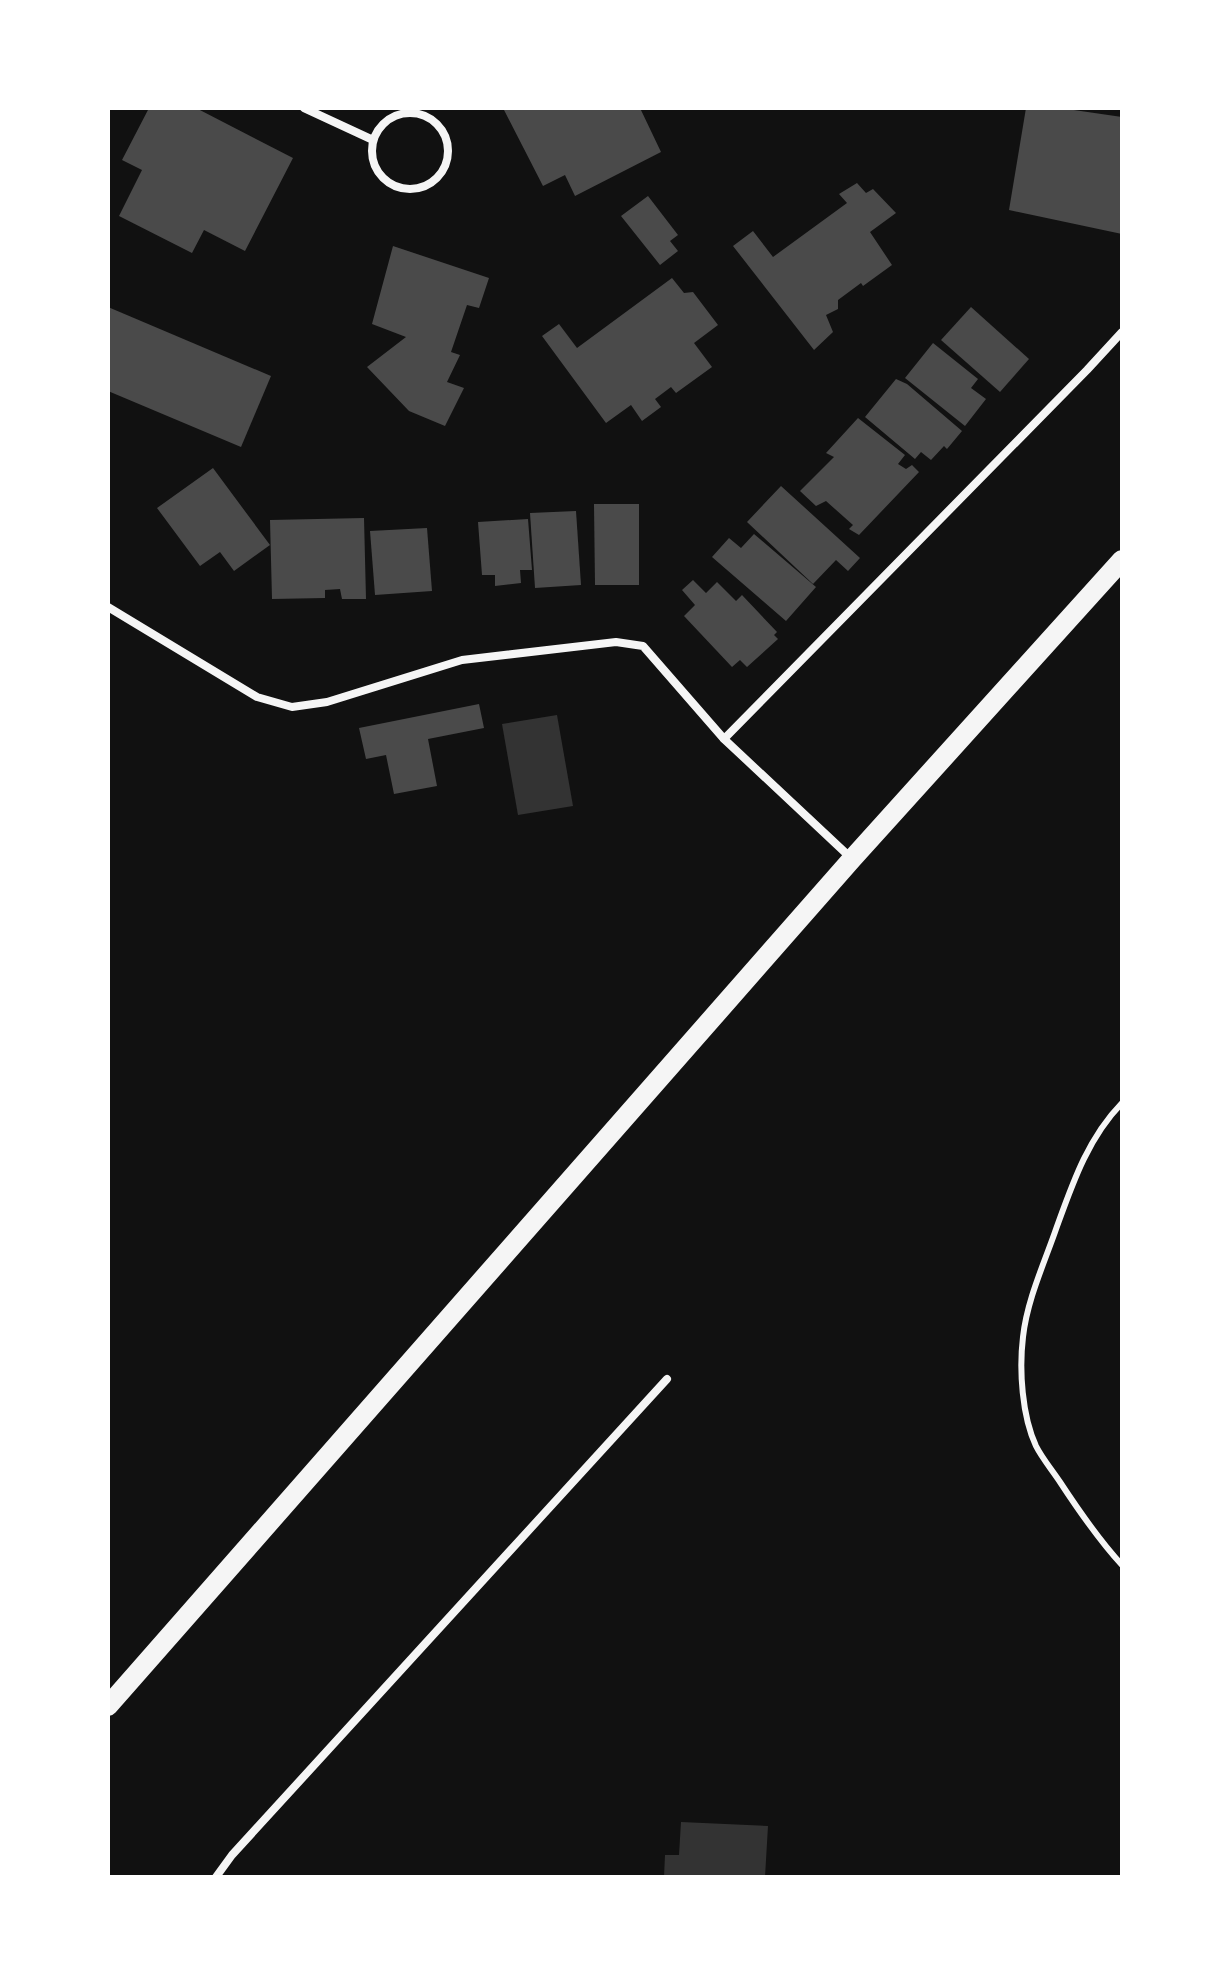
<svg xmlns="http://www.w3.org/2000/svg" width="1230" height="1985" font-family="Montserrat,sans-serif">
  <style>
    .water { fill: #333 }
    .building { fill: #4a4a4a }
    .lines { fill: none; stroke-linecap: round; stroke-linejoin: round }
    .service { stroke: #f5f5f5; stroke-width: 6 }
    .minor { stroke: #f5f5f5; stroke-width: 8 }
    .primary { stroke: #f5f5f5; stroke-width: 20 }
  </style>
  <rect width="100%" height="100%" fill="#111"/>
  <!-- water -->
  <g class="water">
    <path d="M557,715L573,806L518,815L502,724Z"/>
    <path d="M681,1822L768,1826L765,1877H664L665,1855H679Z"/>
  </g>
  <!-- building -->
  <g class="building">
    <path d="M149,108H196L293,158L245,251L204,230L192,253L119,216L142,170L122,160Z"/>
    <path d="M503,108H640L661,152L575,196L565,175L543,186Z"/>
    <path d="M1026,108H1060L1122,117V234L1009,210Z"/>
    <path d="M857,183L866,193L873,189L896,213L870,232L892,265L863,286L861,283L838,300V309L826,315L833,332L814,350L733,246L753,231L773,257L847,203L839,194Z"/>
    <path d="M648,196L678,235L670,241L678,251L660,265L621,216Z"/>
    <path d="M393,246L489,278L479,308L467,305L451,352L460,355L447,382L464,388L445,426L409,411L367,367L406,337L372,324Z"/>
    <path d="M672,278L684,293L693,292L718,325L694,343L712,367L676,393L671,387L655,399L661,407L642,421L631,405L606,423L542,336L559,324L577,348Z"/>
    <path d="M108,307L271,376L241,447L108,391Z"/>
    <path d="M971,307L1029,359L1000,392L941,340Z"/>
    <path d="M933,343L978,379L971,388L986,399L965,426L905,378Z"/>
    <path d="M896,379L907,384L962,431L947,449L944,446L931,460L921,452L915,459L865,417Z"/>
    <path d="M858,418L905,455L898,464L906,469L912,465L919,472L859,535L849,529L853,525L826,501L816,506L800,491L834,457L826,453Z"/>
    <path d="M213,468L270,545L234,571L220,552L200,566L157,508Z"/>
    <path d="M781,486L860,558L848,571L836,560L813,584L747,522Z"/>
    <path d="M594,504H639V585H595Z"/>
    <path d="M576,511L581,585L535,588L530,513Z"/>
    <path d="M364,518L366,599H342L340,589L325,590V598L272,599L270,520Z"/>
    <path d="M528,519L532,570H520L521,583L495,586V575H482L478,522Z"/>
    <path d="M427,528L432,591L375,595L370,531Z"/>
    <path d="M754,534L816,587L786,621L712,557L729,538L741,548Z"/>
    <path d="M693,580L706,593L717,582L736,601L742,595L777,632L774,635L778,639L747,667L740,660L732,667L684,616L695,605L682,590Z"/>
    <path d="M479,704L484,728L428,739L437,786L394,794L386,755L366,759L359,728Z"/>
  </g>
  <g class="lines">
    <!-- service -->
    <path class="service" d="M1122,1103C1087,1139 1072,1185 1055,1232C1043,1266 1027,1301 1023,1337C1019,1370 1022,1416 1036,1446C1042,1458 1052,1470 1060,1482C1079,1511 1098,1539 1122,1565"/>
    <!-- minor -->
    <g class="minor">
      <path d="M304,108L373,140"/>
      <circle cx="410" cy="151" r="38"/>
      <path d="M108,607L257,697L292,707L327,702L462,660L616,642L643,646L724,739L851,858"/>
      <path d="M724,739L1087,370L1122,332"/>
      <path d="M216,1877L232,1855L667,1379"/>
    </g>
    <!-- primary -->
    <path class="primary" d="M108,1706L852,859L1122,560"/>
  </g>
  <!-- border -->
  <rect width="1230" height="1985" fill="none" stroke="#ffffff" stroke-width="220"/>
</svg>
